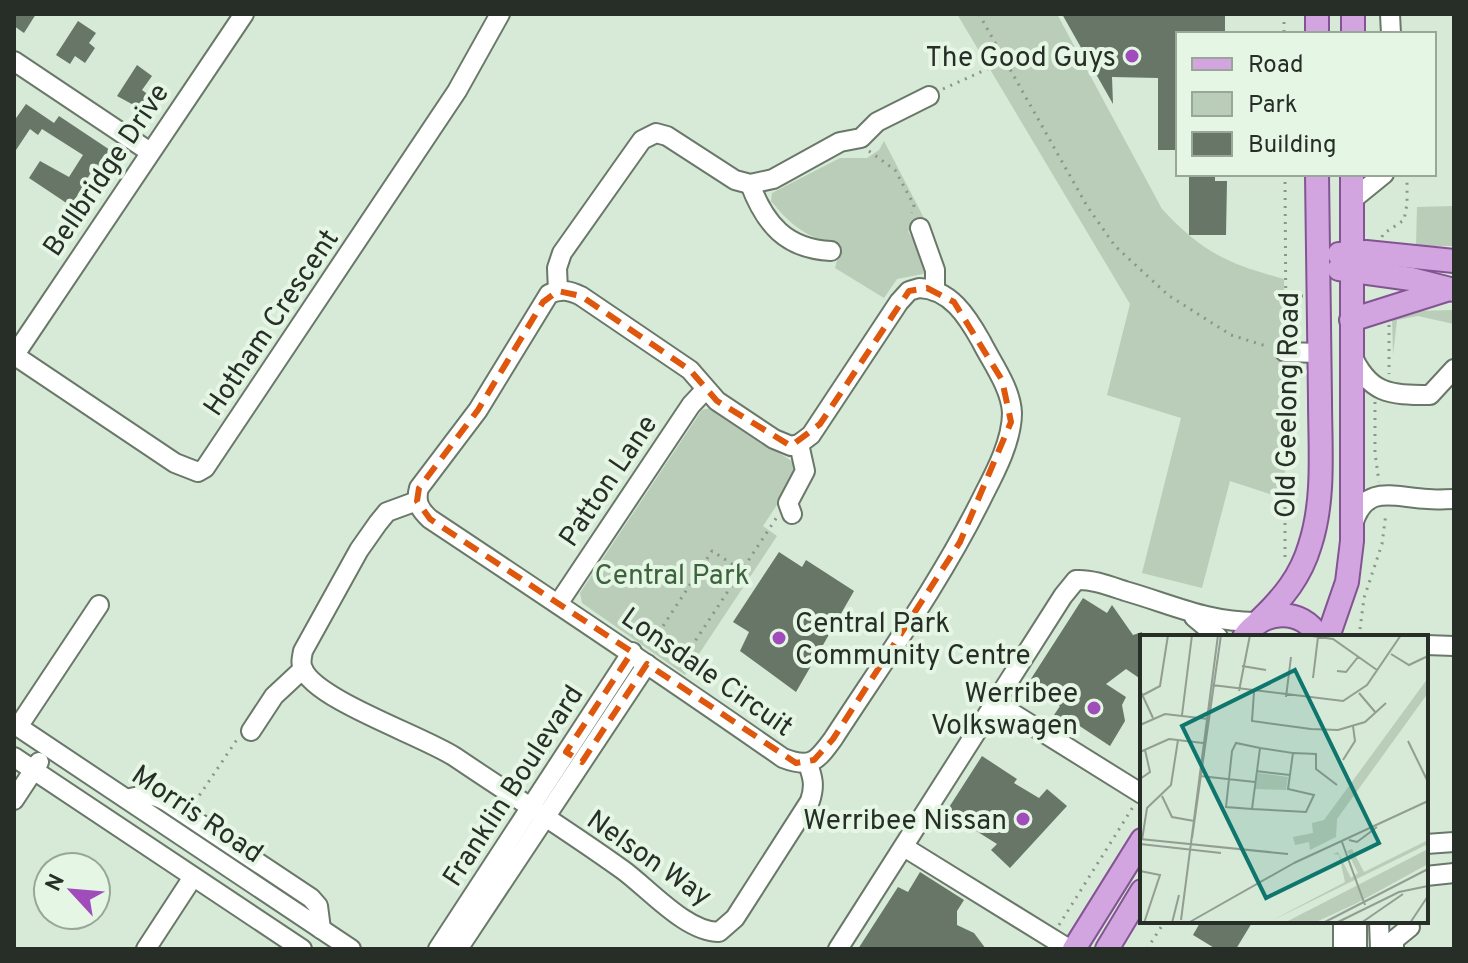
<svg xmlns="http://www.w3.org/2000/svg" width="1468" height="963" font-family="Overpass,sans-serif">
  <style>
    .green { fill: #b9cdb8 }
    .building { fill: #677666 }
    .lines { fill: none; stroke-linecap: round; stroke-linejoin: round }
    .minor-casing { stroke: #697868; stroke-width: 22 }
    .major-casing { stroke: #835492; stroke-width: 26 }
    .path { stroke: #899789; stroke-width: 3; stroke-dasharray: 2 6; stroke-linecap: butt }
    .minor { stroke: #fff; stroke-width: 18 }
    .major { stroke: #d2a5e0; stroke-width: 22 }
    .marked { fill: none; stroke: #de570d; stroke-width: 6; stroke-dasharray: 16 10; stroke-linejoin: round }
    .poi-dot { fill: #a04cbb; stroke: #e5f6e4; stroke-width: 3 }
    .labels { text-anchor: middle; stroke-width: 8; stroke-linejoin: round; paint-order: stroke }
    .poi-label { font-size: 28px; fill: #272e27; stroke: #e5f6e4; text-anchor: end }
    .street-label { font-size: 28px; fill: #272e27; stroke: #e5f6e4 }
    .park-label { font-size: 28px; fill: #3d633e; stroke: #e5f6e4 }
    .inset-road { fill: none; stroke: #919e91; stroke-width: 2 }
    .view { fill: #0f766e; fill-opacity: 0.15; stroke: #0f766e; stroke-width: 4 }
    .inset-edge { fill: none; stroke: #272e27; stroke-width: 4 }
  </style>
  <rect width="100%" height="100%" fill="#d7e9d7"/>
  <!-- green -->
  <g class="green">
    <path d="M957,14H1057L1162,209C1202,252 1228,264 1284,279L1285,499L1230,481L1202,588L1142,573L1181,418L1107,395L1130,304Z"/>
    <path d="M884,141L926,222L908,231L929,271L928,273L897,279L884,298L835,268L841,246C807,237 793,228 771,201L772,193L840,158H867L879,150Z"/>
    <path d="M1454,206V246H1416L1417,207Z"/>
    <path d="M1454,310V324L1418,316L1397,320L1393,355L1392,316L1418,311Z"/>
    <path d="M711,408L796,464L792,482L763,526L777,536L685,675L582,603L580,593L702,410Z"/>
  </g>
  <!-- building -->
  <g class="building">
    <path d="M14,14H36L24,33L14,26Z"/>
    <path d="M1062,14H1225V34H1178V150H1158V78L1112,77L1113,104Z"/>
    <path d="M78,21L96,33L89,43L95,48L85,63L75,56L70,64L56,55Z"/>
    <path d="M137,65L152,76L142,90L150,96L141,109L117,96Z"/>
    <path d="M26,104L54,123L59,116L110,150L99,166L96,164L71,206L29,178L40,161L69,177L83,155L42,129L38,135L30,129L14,153V121Z"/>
    <path d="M1189,174H1215V181H1227L1226,235H1189Z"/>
    <path d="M779,552L802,567L806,560L854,591L796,692L740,651L749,632L733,622Z"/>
    <path d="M1083,598L1107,613L1112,605L1133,635L1142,632V680L1126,669L1106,684L1126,697L1122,705L1125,721L1110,746L1072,721L1066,730L1050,721L1060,706L1027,685Z"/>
    <path d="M982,756L1017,779L1014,783L1039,798L1047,789L1067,806L1010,868L991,850L997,844L946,812Z"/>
    <path d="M920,872L964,900L957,911V925L974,933L986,949H858L898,887L908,892Z"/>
    <path d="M1201,921H1253L1236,949H1216L1193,935Z"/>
  </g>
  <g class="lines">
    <!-- minor casing -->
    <g class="minor-casing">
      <g id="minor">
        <path d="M1390,14L1391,34"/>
        <path d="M14,61L150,152"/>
        <path d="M750,184C765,224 786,249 831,251"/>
        <path d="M1352,200L1384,174"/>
        <path d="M920,228L935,270V291"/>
        <path d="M919,288C950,289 967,316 981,341C992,363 1011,388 1012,413C1012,440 996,471 984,494C942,580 885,659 833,739C817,761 811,769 783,758C667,677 549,598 430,519C420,510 415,502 419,488L478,410L549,294C561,289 569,290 581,296L690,370L717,401L774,439L791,446L799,444L811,435L899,302L909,291Z"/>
        <path d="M558,291L557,268L562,253L642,140L656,133L667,136L735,180L750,184L773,179L840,142L861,138L877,122L929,96"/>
        <path d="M1285,352L1319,353"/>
        <path d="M1351,353C1369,394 1389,395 1430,395L1454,369"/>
        <path d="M14,355L175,463L198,472L205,468L457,91L500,14"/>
        <path d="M14,356L244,14"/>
        <path d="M417,501L387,512L378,523L359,550L303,651C302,657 300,663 303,669C316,700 423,736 455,757C511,795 569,831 623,870C649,889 686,932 719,932L735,918L810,801C815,786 813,778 808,764"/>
        <path d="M792,514L788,503L805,471L799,444"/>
        <path d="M1353,525C1365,482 1395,498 1428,499C1437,500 1445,499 1454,499"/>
        <path d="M558,604L691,405L705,390"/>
        <path d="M1194,617L1218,637"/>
        <path d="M1426,645L1454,646"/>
        <path d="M996,703L1142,794"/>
        <path d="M14,724L351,949"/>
        <path d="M18,727L99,605"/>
        <path d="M251,731L274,696L303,669"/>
        <path d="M14,757L302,949"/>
        <path d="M127,799C143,795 152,793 167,802L311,898L318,906L321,929"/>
        <path d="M14,800L39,762"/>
        <path d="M1426,844L1454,842"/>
        <path d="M904,847L1069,949"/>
        <path d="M1426,876L1454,873"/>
        <path d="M1357,921V949"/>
        <path d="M1379,921L1380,949"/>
        <path d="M146,949L193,877"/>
        <path d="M438,949L632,652"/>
        <path d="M458,949L647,664"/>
        <path d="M838,949L1063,596L1076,580C1092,579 1110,586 1125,591C1171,604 1209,623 1258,622"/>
        <path d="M1343,949V921"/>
        <path d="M1394,949V940L1410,927"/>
      </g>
    </g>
    <!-- major casing -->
    <g class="major-casing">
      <g id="major">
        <path d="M1317,14V34"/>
        <path d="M1353,34V14"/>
        <path d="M1339,254L1366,252L1454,261"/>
        <path d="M1339,269L1411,279L1454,290"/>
        <path d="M1351,320L1446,290"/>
        <path d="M1260,620C1283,598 1301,576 1310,545C1325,499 1320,447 1320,400C1319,324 1318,249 1317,174"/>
        <path d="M1244,637C1263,609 1301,607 1319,637"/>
        <path d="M1328,637L1347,582L1352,541V174"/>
        <path d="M1074,949L1142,840"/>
        <path d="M1107,949L1142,891"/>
      </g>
    </g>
    <!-- path -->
    <g class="path">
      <path d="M979,14L1087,206L1115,246L1168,295L1231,335L1269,347"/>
      <path d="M1284,14V34"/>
      <path d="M943,89L1005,61"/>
      <path d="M869,151L895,170L914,205L912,213"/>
      <path d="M1285,174L1286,337"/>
      <path d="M1382,237L1383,234L1404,220L1407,204V174"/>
      <path d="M1286,296H1303"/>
      <path d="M1389,325V374"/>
      <path d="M1375,402V453L1379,482"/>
      <path d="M1285,557V368"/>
      <path d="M659,632L709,664"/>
      <path d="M1359,637L1364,598L1382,544L1386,513"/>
      <path d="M650,646L712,551L740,569"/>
      <path d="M678,667L777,517"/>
      <path d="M195,802L238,738"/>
      <path d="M1059,925L1133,807"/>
      <path d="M1147,949L1165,921"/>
    </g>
    <!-- minor -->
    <use href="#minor" class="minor"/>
    <!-- major -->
    <use href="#major" class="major"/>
  </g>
  <!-- marked area -->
  <path class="marked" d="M927,288L954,302L1002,380L1011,422L960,542L833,739L814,760L796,763L647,664L582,762L566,752L632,652L430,519L417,501L419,488L478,410L543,302L558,291L581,296L690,370L717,401L791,446L820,424L909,291Z"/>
  <!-- markers -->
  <g class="poi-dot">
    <circle cx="1132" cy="56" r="8"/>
    <circle cx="779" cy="638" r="8"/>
    <circle cx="1094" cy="708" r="8"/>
    <circle cx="1023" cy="819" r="8"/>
  </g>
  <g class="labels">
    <!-- poi labels -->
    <g class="poi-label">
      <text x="1116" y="66">The Good Guys</text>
      <text x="795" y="632" text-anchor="start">Central Park<tspan x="795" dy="32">Community Centre</tspan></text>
      <text x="1078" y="702">Werribee<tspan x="1078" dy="32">Volkswagen</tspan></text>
      <text x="1007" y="829">Werribee Nissan</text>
    </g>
    <!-- street labels -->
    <g class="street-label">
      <text transform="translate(105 169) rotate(-56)" y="10">Bellbridge Drive</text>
      <text transform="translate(270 322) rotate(-56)" y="10">Hotham Crescent</text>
      <text transform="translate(1286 405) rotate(-89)" y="10">Old Geelong Road</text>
      <text transform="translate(607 480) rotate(-56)" y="10">Patton Lane</text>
      <text transform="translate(708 671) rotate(35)" y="10">Lonsdale Circuit</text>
      <text transform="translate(512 785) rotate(-57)" y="10">Franklin Boulevard</text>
      <text transform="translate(198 813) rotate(34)" y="10">Morris Road</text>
      <text transform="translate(650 857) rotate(35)" y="10">Nelson Way</text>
    </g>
    <!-- park labels -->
    <g class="park-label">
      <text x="672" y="584">Central Park</text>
    </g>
  </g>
  <!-- overview -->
  <g transform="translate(1140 635)">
    <rect width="288" height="288" fill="#d7e9d7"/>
    <path d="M288,43V58L197,184L196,202L170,215L169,207L155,210L153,202L173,198L172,188L184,185ZM118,138L148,142L146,155L115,154ZM288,205V209L127,288L205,247L199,220L193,219L198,217L211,243L218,238L207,216L212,214L224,237ZM288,214V229L217,268L174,288H144Z" fill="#b9cdb8"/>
    <path class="inset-road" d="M165,0L193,4L237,35M251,19L269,30L288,21M102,31L126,35M197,36L206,37L218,22M173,43L178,2M72,50L203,66L227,50L261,0M0,55L13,83M99,56L110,0M114,57L112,86L171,94L198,95L225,87L246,68M219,58L236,78M3,60L20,51L28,0M146,62L151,22M42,80L52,0M0,90L25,79L68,84M268,106L288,147M120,113L153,118L148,154L174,160L166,177L112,174ZM0,117L29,104L63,108M153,118L176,119V134L197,150M203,125L215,106L213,91M116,136L150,140M60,141L115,147M0,144L10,137L5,115M22,161L32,182L54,186M112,174L86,172L92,116L96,108L120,113M52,203L81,0M0,204L148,219M2,205L7,173L31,150L38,105M209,205L217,207L237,192M202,207L225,270M0,209L81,218M154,228L288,166M0,236L20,240L4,288M41,285L78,0M32,288L39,260M48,288L154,228M183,288L288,234M196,288L259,257L288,251M221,288L263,259M270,288L288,261"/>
    <path class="view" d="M155,35L239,208L126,263L42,91Z"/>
    <rect width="288" height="288" class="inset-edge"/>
  </g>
  <!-- border -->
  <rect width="1468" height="963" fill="none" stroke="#272e27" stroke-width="32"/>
  <!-- legend -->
  <rect x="1176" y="32" width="260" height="144" fill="#e5f6e4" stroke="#99a698" stroke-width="2"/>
  <rect x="1192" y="58" width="40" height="12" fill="#d2a5e0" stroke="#99a698" stroke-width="2"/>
  <text x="1248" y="72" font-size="24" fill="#272e27">Road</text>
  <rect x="1192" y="92" width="40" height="24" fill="#b9cdb8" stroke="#99a698" stroke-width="2"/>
  <text x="1248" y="112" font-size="24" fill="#272e27">Park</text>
  <rect x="1192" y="132" width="40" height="24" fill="#677666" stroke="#99a698" stroke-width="2"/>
  <text x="1248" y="152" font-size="24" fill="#272e27">Building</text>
  <!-- north arrow -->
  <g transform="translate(72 891) rotate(296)"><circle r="38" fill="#e5f6e4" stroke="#99a698" stroke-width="2"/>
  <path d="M0-6L14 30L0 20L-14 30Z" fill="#a04cbb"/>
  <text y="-12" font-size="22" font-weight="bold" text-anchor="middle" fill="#272e27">N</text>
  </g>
</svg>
